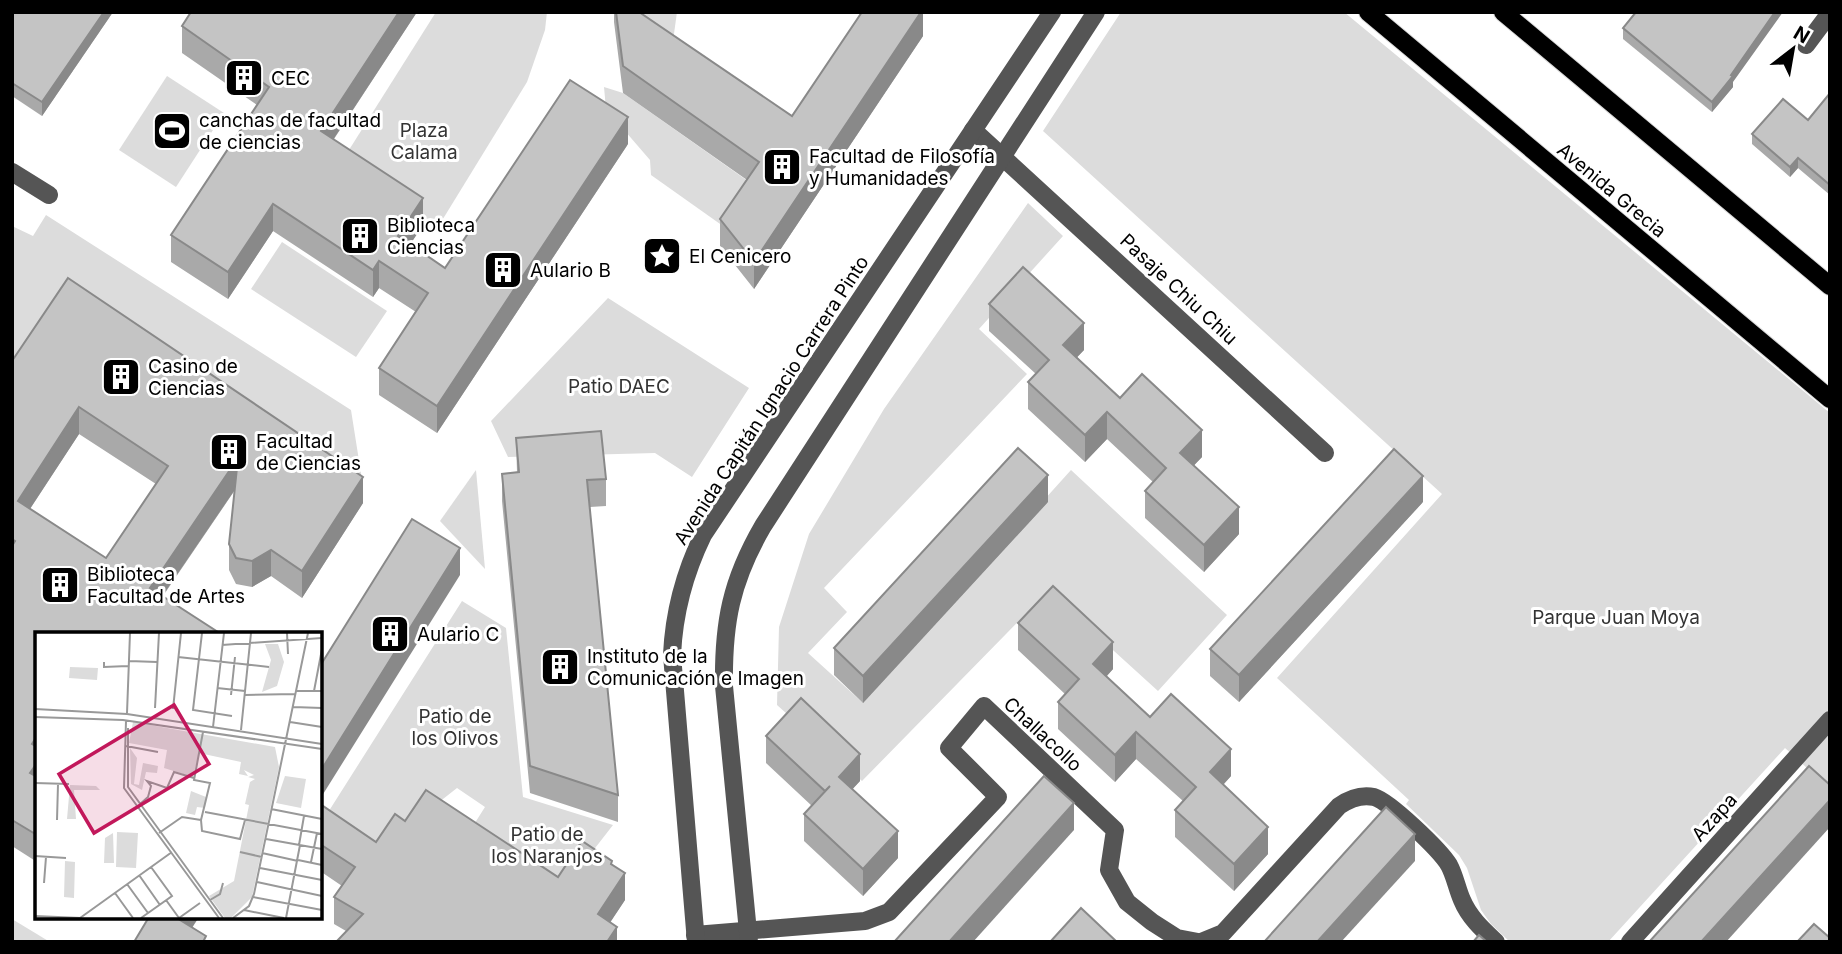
<svg xmlns="http://www.w3.org/2000/svg" width="1842" height="954" font-family="Inter,sans-serif">
  <style>
    .green { fill: #dcdcdc }
    .lines { fill: none; stroke-linecap: round; stroke-linejoin: round }
    .major-casing { stroke: #dbdbdb; stroke-width: 20 }
    .minor { stroke: #555; stroke-width: 18 }
    .major { stroke: #000; stroke-width: 18 }
    .wall { fill: #a9a9a9; fill-rule: evenodd }
    .shaded-wall { fill: #898989 }
    .building { fill: #c4c4c4; stroke: #898989; stroke-width: 2; fill-rule: evenodd }
    .labels { text-anchor: middle; stroke-width: 6; stroke-linejoin: round; paint-order: stroke }
    .poi-label { font-size: 19px; fill: #000; stroke: #fff; text-anchor: start }
    .park-label { font-size: 19px; fill: #333; stroke: #fff }
    .street-label { font-size: 19px; fill: #000; stroke: #fff }
    .inset-road { fill: none; stroke: #999; stroke-width: 2 }
    .view { fill: #c2185b; fill-opacity: 0.15; stroke: #c2185b; stroke-width: 3.5 }
    .inset-edge { fill: none; stroke: #000; stroke-width: 3.5 }
  </style>
  <rect width="100%" height="100%" fill="#fff"/>
  <!-- green -->
  <g class="green">
    <path d="M436,12H547L545,30L527,82L438,227L342,161Z"/>
    <path d="M627,12H677L673,41Z"/>
    <path d="M1121,12H1344L1830,413V789L1785,748L1608,942H1510L1491,924L1481,910L1467,868L1459,855L1406,804L1409,800L1277,678L1442,494L1043,131Z"/>
    <path d="M167,76L224,113L176,187L119,150Z"/>
    <path d="M604,87L623,93L759,189L730,231L651,175L650,160L606,109Z"/>
    <path d="M1028,203L1063,236L979,329L1027,374L824,588L847,612L808,653L862,702L1071,470L1227,615L1158,691L1048,591L862,781L777,705L779,627L809,534L884,409Z"/>
    <path d="M46,215L351,410L363,486L12,382V226L33,236Z"/>
    <path d="M282,242L387,311L356,357L251,289Z"/>
    <path d="M608,298L749,388L692,477L655,453L508,457L491,421Z"/>
    <path d="M476,470L485,569L440,521Z"/>
    <path d="M462,601L506,628L523,797L613,825L557,897L466,837L485,807L457,788L368,858L320,825Z"/>
    <path d="M12,919L50,942H12Z"/>
  </g>
  <g class="lines">
    <!-- major casing -->
    <g class="major-casing">
      <g id="major">
        <path d="M1368,12L1830,399"/>
        <path d="M1503,12L1830,286"/>
      </g>
    </g>
    <!-- minor -->
    <g class="minor">
      <path d="M1806,45L1830,13"/>
      <path d="M973,130L1325,453"/>
      <path d="M12,172L49,195"/>
      <path d="M695,935L865,921L889,912L998,797L949,748L984,706L1115,830L1109,870L1127,902L1152,922L1177,938L1198,942"/>
      <path d="M696,942L672,655C674,611 684,574 703,535L1052,12"/>
      <path d="M749,942L724,686C723,623 731,581 763,526L1096,12"/>
      <path d="M1201,942L1223,933L1339,806C1349,799 1360,794 1374,797C1390,802 1440,850 1449,865C1455,876 1457,889 1462,900C1469,917 1482,929 1496,942"/>
      <path d="M1630,942L1830,720"/>
    </g>
    <!-- major -->
    <use href="#major" class="major"/>
  </g>
  <!-- wall -->
  <g class="wall">
    <path d="M12,12H113L42,116L12,96Z"/>
    <path d="M417,12L334,139L423,225L410,244L445,268L628,144L437,433L379,395V368L416,312L379,288L373,297L273,231L228,299L171,262V235L257,105L182,53V26Z"/>
    <path d="M614,12H639L792,116L923,12V36L754,289L720,246V219L747,180L623,93L614,22Z"/>
    <path d="M1623,28L1733,82V87L1712,112L1623,39Z"/>
    <path d="M1830,93V195L1798,168L1790,177L1752,144V134L1808,120Z"/>
    <path d="M989,304L1084,350L1077,357L1120,398L1202,457L1194,465L1239,534L1204,572L1145,518V491L1153,482L1107,439L1085,462L1028,409V382L1036,374L989,331Z"/>
    <path d="M12,361L363,503L302,598L271,576L252,587L236,584L229,570V544L235,490L163,596L37,634V862L12,846ZM79,434L156,484L106,558L30,509Z"/>
    <path d="M516,438L606,479V506L590,507L618,795V822L530,793L502,501V474L517,472Z"/>
    <path d="M1048,502L863,703L834,675V648Z"/>
    <path d="M1423,502L1239,702L1210,676V649Z"/>
    <path d="M1018,623L1113,669L1106,677L1150,717L1231,776L1223,785L1268,854L1234,891L1175,837V810L1183,801L1136,759L1115,782L1058,729V702L1065,694L1018,650Z"/>
    <path d="M766,736L860,781L852,789L898,858L863,896L804,841V814L812,806L766,763Z"/>
    <path d="M320,804L376,842L405,821L558,877L612,865L625,900L610,922L617,942L346,931L334,924V897L342,886L320,871Z"/>
  </g>
  <!-- shaded-wall -->
  <g class="shaded-wall">
    <path d="M104,12H113L42,116V102Z"/>
    <path d="M399,12H417L321,158V131Z"/>
    <path d="M921,12H923V36L754,289V262Z"/>
    <path d="M1775,12H1783L1733,82V87L1712,112V102Z"/>
    <path d="M628,117V144L437,433V406Z"/>
    <path d="M1798,158V168L1790,177V167Z"/>
    <path d="M423,198V225L398,263V236Z"/>
    <path d="M273,204V231L228,299V272Z"/>
    <path d="M379,261V288L373,297V270Z"/>
    <path d="M1084,323V350L1063,372V345Z"/>
    <path d="M79,407V434L18,527V501Z"/>
    <path d="M1107,412V439L1085,462V435Z"/>
    <path d="M1202,430V457L1180,480V453Z"/>
    <path d="M238,458V485L150,614V588Z"/>
    <path d="M1048,475V502L863,703V676Z"/>
    <path d="M1423,476V502L1239,702V675Z"/>
    <path d="M363,477V503L302,598V571Z"/>
    <path d="M1239,507V534L1204,572V545Z"/>
    <path d="M460,548V575L320,799V772Z"/>
    <path d="M271,550V576L252,587V561Z"/>
    <path d="M1113,642V669L1093,691V664Z"/>
    <path d="M1136,732V759L1115,782V755Z"/>
    <path d="M37,736V789L30,773L32,744Z"/>
    <path d="M1231,749V776L1210,799V772Z"/>
    <path d="M860,754V781L839,804V777Z"/>
    <path d="M1830,800V827L1726,942H1701Z"/>
    <path d="M1074,803V830L973,942H949Z"/>
    <path d="M1268,827V854L1234,891V864Z"/>
    <path d="M898,831V858L863,896V869Z"/>
    <path d="M1415,834V861L1341,942H1317Z"/>
    <path d="M625,873V900L598,941V914Z"/>
    <path d="M182,917H199L183,942L180,920Z"/>
    <path d="M617,927V942H607Z"/>
  </g>
  <!-- building -->
  <g class="building">
    <path d="M12,12H104L42,102L12,83Z"/>
    <path d="M191,12H399L321,131L423,198L398,236L445,268L570,80L628,117L437,406L379,368L428,293L379,261L373,270L273,204L228,272L171,235L269,87L182,26Z"/>
    <path d="M616,12H639L792,116L862,12H921L754,262L720,219L759,162L623,66Z"/>
    <path d="M1636,12H1775L1731,75L1733,76L1712,102L1623,28Z"/>
    <path d="M1830,93V185L1798,158L1790,167L1752,134L1783,99L1808,120Z"/>
    <path d="M1023,267L1084,323L1063,345L1120,398L1142,374L1202,430L1180,453L1239,507L1204,545L1145,491L1166,468L1107,412L1085,435L1028,382L1049,360L989,304Z"/>
    <path d="M68,278L363,477L302,571L271,550L252,561L236,558L229,544L238,458L150,588L221,634H37V736L32,744L37,747V763L30,773L37,777V835L12,820V546L15,541L12,539V361ZM79,407L168,466L106,558L18,501Z"/>
    <path d="M601,431L606,479L587,480L618,795L530,766L502,474L519,472L516,438Z"/>
    <path d="M1018,448L1048,475L863,676L834,648Z"/>
    <path d="M1394,449L1423,476L1239,675L1210,649Z"/>
    <path d="M412,519L460,548L320,772V666Z"/>
    <path d="M1053,586L1113,642L1093,664L1150,717L1171,694L1231,749L1210,772L1268,827L1234,864L1175,810L1196,787L1136,732L1115,755L1058,702L1079,679L1018,623Z"/>
    <path d="M801,698L860,754L839,777L898,831L863,869L804,814L830,786L825,791L766,736Z"/>
    <path d="M1809,766L1830,785V800L1701,942H1649Z"/>
    <path d="M1044,776L1074,803L949,942H894Z"/>
    <path d="M426,790L558,877L582,841L612,861L611,864L625,873L598,914L617,927L607,942H336L363,914L334,897L355,867L320,844V804L376,842L395,814L405,821Z"/>
    <path d="M1386,807L1415,834L1317,942H1264Z"/>
    <path d="M1081,908L1117,942H1050Z"/>
    <path d="M149,917H182L180,920L206,936L203,942H134Z"/>
    <path d="M1814,924L1830,938V942H1797Z"/>
    <path d="M1479,935L1487,942H1473Z"/>
  </g>
  <!-- icons -->
  <defs>
    <g id="building-square" transform="scale(2.0125)"><rect x="-9" y="-9" width="18" height="18" rx="4" fill="#000" stroke="#fff"/><path d="M-4-6H4V6H1V3H-1V6H-4ZM-2.5-4.3h1.7v1.8h-1.7ZM.8-4.3h1.7v1.8H.8ZM-2.5-1h1.7V.8h-1.7ZM.8-1h1.7V.8H.8Z" fill="#fff"/></g>
    <g id="stadium-square" transform="scale(2.0125)"><rect x="-9" y="-9" width="18" height="18" rx="4" fill="#000" stroke="#fff"/><path d="M0-5a6.5 5 0 1 0 0 10a6.5 5 0 1 0 0-10ZM-3.5-1.8h7v3.6h-7Z" fill="#fff"/></g>
    <g id="sight-square" transform="scale(2.0125)"><rect x="-9" y="-9" width="18" height="18" rx="4" fill="#000" stroke="#fff"/><path d="M0-6L1.8-2.2L6-1.7L2.9 1.2L3.7 5.4L0 3.3L-3.7 5.4L-2.9 1.2L-6-1.7L-1.8-2.2Z" fill="#fff"/></g>
  </defs>
  <g fill-rule="evenodd">
    <use href="#building-square" x="244" y="78"/>
    <use href="#stadium-square" x="172" y="131"/>
    <use href="#building-square" x="782" y="167"/>
    <use href="#building-square" x="360" y="236"/>
    <use href="#sight-square" x="662" y="256"/>
    <use href="#building-square" x="503" y="270"/>
    <use href="#building-square" x="121" y="377"/>
    <use href="#building-square" x="229" y="452"/>
    <use href="#building-square" x="60" y="585"/>
    <use href="#building-square" x="390" y="634"/>
    <use href="#building-square" x="560" y="667"/>
  </g>
  <g class="labels">
    <!-- poi labels -->
    <g class="poi-label">
      <text x="271" y="85">CEC</text>
      <text x="199" y="127">canchas de facultad<tspan x="199" dy="22">de ciencias</tspan></text>
      <text x="809" y="163">Facultad de Filosofía<tspan x="809" dy="22">y Humanidades</tspan></text>
      <text x="387" y="232">Biblioteca<tspan x="387" dy="22">Ciencias</tspan></text>
      <text x="689" y="263">El Cenicero</text>
      <text x="530" y="277">Aulario B</text>
      <text x="148" y="373">Casino de<tspan x="148" dy="22">Ciencias</tspan></text>
      <text x="256" y="448">Facultad<tspan x="256" dy="22">de Ciencias</tspan></text>
      <text x="87" y="581">Biblioteca<tspan x="87" dy="22">Facultad de Artes</tspan></text>
      <text x="417" y="641">Aulario C</text>
      <text x="587" y="663">Instituto de la<tspan x="587" dy="22">Comunicación e Imagen</tspan></text>
    </g>
    <!-- park labels -->
    <g class="park-label">
      <text x="424" y="137">Plaza<tspan x="424" dy="22">Calama</tspan></text>
      <text x="619" y="393">Patio DAEC</text>
      <text x="1616" y="624">Parque Juan Moya</text>
      <text x="455" y="723">Patio de<tspan x="455" dy="22">los Olivos</tspan></text>
      <text x="547" y="841">Patio de<tspan x="547" dy="22">los Naranjos</tspan></text>
    </g>
    <!-- street labels -->
    <g class="street-label">
      <text transform="translate(1612 190) rotate(40)" y="7">Avenida Grecia</text>
      <text transform="translate(1179 289) rotate(43)" y="7">Pasaje Chiu Chiu</text>
      <text transform="translate(771 400) rotate(-57)" y="7">Avenida Capitán Ignacio Carrera Pinto</text>
      <text transform="translate(1043 734) rotate(43)" y="7">Challacollo</text>
      <text transform="translate(1714 817) rotate(-48)" y="7">Azapa</text>
    </g>
  </g>
  <!-- overview -->
  <g transform="translate(35 632)">
    <rect width="287" height="287" fill="#fff"/>
    <path d="M230,12H243L249,30L242,54L227,60L236,28ZM35,35L63,36L62,48L34,46ZM98,90L240,115L244,135L217,265L196,286H190L174,264L199,249L214,173L210,172L215,150L220,147L213,145L219,143L209,138L213,144L204,142L206,130L164,121L158,145L129,136L132,118L94,111ZM95,116L102,126L99,152L104,153L108,131L123,134L122,141L111,140L107,158L96,152ZM250,144L271,147L266,176L241,171ZM35,153L61,154L65,158H39L41,187H32ZM156,159L171,165L170,176L162,175L160,183L151,181ZM82,200L103,201L101,236L81,235ZM78,201L79,231H69L70,206ZM30,229L40,230L39,266L29,265Z" fill="#dcdcdc"/>
    <path class="inset-road" d="M167,1L158,78L197,84M252,1L253,22M187,13L287,6M143,25L234,35M94,29L122,30M69,30V35L93,34M182,56L210,59M261,59H287M279,59L287,17M196,63L200,25M210,63L260,62M258,75L287,76M120,76L124,1M0,77L92,82L287,112M138,77L146,1M92,81L95,1M0,85L88,88L287,117M91,89L89,156L184,286M255,90L287,95M178,95L189,1M93,96V155L188,286M206,98L216,1M91,114L123,120M0,151L34,152M104,173L113,165L116,154L112,149L132,156L139,140L159,146M236,177L287,187M170,180L287,202M22,188L23,152M166,188L175,151L159,148L168,100M166,188L167,199L205,207L210,188M124,201L147,185L166,188M231,207L287,217M264,213L269,184M205,220L227,225M227,221L263,229M0,224L31,226M263,228L287,233M276,230L282,201M225,236L287,248M104,243L125,273M222,250L287,264M9,251L11,225M92,252L113,281M80,261L98,286M218,265L287,278M131,268L144,286M175,268L185,262L188,251M209,278L249,286M0,284L46,286M45,286L137,220M106,286L137,264L116,235M144,286L165,271M198,286L214,274L219,262L273,1M251,286L265,213"/>
    <path class="view" d="M139,73L174,132L59,201L24,142Z"/>
    <rect width="287" height="287" class="inset-edge"/>
  </g>
  <!-- border -->
  <rect width="1842" height="954" fill="none" stroke="#000000" stroke-width="28"/>
  <!-- north arrow -->
  <g transform="translate(1793 49) rotate(31)" stroke="#ffffff" stroke-width="5" paint-order="stroke">
  <path d="M0-5L12 26L0 18L-12 26Z" fill="#000000"/>
  <text y="-10" font-size="19" font-weight="bold" text-anchor="middle" fill="#000000">N</text>
  </g>
</svg>
